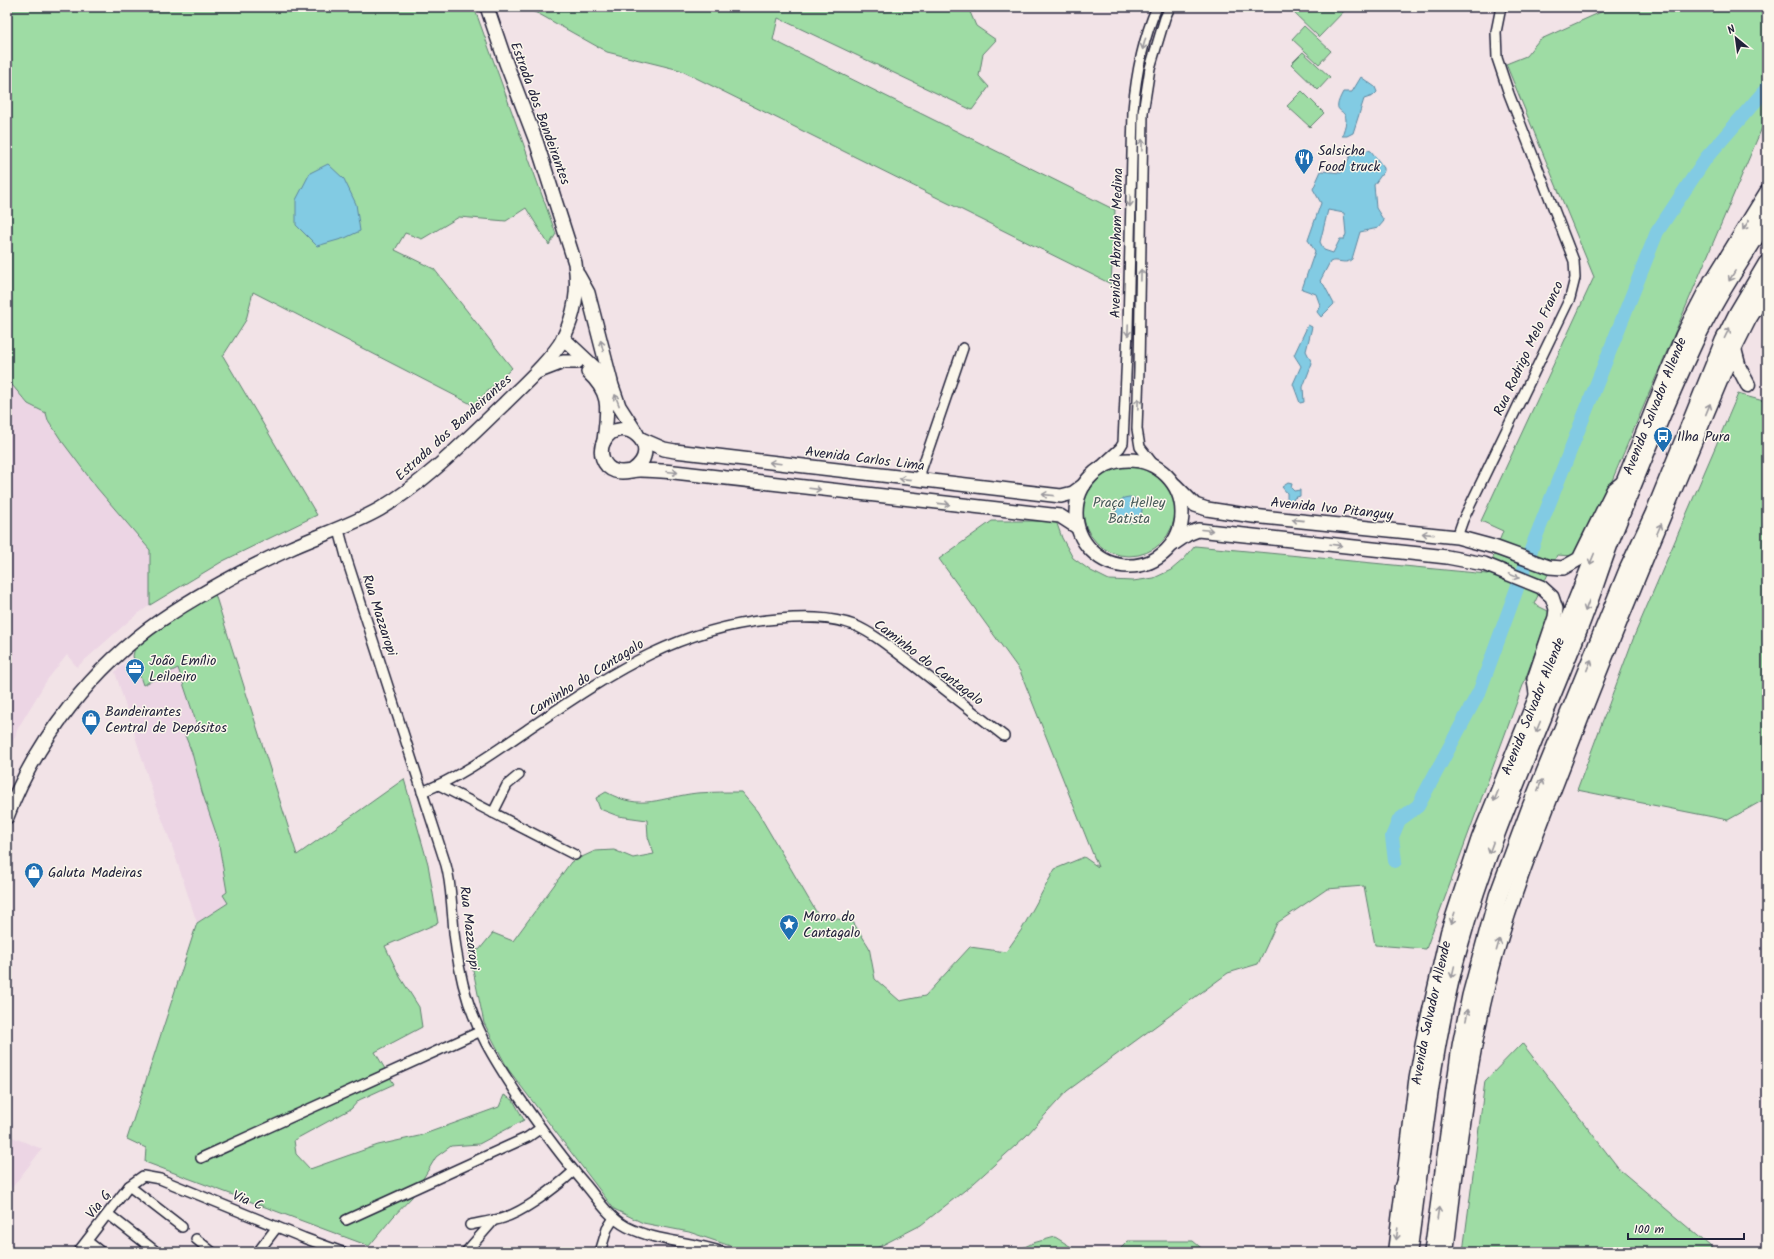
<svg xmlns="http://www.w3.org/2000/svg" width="1774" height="1259" font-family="Kalam,sans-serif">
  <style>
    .built { fill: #ecd5e4 }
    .green { fill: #9edca4; stroke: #607f70 }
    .water { fill: #82cbe3; stroke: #5c87a0; fill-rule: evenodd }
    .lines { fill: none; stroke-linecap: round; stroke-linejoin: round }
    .river { stroke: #82cbe3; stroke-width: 14 }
    .street-casing { stroke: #22223b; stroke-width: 12 }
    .secondary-casing { stroke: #22223b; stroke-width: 16 }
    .primary-casing { stroke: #22223b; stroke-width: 17 }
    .highway-casing { stroke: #22223b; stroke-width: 20 }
    .street { stroke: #fbf7ec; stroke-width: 9 }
    .secondary { stroke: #fbf7ec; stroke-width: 13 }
    .primary { stroke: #fbf7ec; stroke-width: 14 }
    .highway { stroke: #fbf7ec; stroke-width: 17 }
    .oneway { stroke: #99979c }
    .labels { text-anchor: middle; stroke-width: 3; stroke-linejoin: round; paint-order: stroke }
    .street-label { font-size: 14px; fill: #22223b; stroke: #fbf7ec }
    .poi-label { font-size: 14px; fill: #22223b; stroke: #fbf7ec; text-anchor: start }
    .park-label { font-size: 14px; fill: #475a5a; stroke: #fbf7ec }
  </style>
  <rect width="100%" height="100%" fill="#f2e3e7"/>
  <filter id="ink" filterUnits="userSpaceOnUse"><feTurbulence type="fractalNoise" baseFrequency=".025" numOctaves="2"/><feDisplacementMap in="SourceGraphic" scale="8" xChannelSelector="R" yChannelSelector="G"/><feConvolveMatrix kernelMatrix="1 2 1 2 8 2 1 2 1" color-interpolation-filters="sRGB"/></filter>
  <g filter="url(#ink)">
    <!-- built -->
    <g class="built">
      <path d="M7,379L28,404L47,413L48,420L97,488L150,550V605L131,619L77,667L67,655L47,680L18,728L11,747L7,750Z"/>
      <path d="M133,656L143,685L178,667L197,725L183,730L192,753L202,792L218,839L228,903L197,923L171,843L156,803L115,672Z"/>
      <path d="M7,1135L42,1149L7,1194Z"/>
    </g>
    <!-- green -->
    <g class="green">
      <path d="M7,7H474L556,234L549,245L526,208L506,221L459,217L422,239L405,233L395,250L434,269L512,368L473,405L253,292L246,320L223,356L317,515L223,561L150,605V550L97,488L61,440L48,420L46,413L28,404L7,379Z"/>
      <path d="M522,7H974L970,12L976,26L996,40L983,54L979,76L989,87L972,110L778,18L773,40L1115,210L1111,284L680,70L607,52L539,14Z"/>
      <path d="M1296,7H1348L1319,37L1292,11Z"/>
      <path d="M1612,7H1767V116L1582,551L1572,556L1557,555L1534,604L1550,612L1426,949L1375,945L1364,886L1327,889L1277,923L1258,964L1228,973L1067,1091L1026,1136L974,1183L921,1225L869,1252H748L689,1232L643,1223L614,1209L508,1069L484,1023L468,946L479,950L493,933L513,941L571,862L595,851L614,850L633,858L654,854L648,837L647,820L618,816L600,809L596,798L606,792C642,812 661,797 697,793C712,792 727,792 741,792L757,811L818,915L853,922L869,947L875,979L900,1001L925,996L970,947L1006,952L1022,929L1055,869L1084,857L1098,867L1020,671L939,559L992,521H1056L1062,538L1073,558L1091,571L1109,580L1133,581L1154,578L1171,570L1184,559L1195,546L1487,574L1503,531L1481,521L1594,277L1506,64L1526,56L1539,40Z"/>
      <path d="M1304,26L1331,51L1319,64L1292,39Z"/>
      <path d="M1303,52L1330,77L1318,90L1291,64Z"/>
      <path d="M1302,91L1324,113L1310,127L1287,106Z"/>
      <path d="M1738,394L1767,402V798L1728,820L1577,790L1635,634Z"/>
      <circle cx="1129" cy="510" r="46"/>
      <path d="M215,594L297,855L404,779L428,864L438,923L385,946L400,977L419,1007L422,1027L375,1052L394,1084L359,1100L351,1109L294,1140L296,1154L310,1169L378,1145L419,1136L499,1107L504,1095L513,1100L524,1120L479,1144L451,1146L436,1157L412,1197L393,1217L369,1246L145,1162L146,1148L127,1139L197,923L228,903L223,895L227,892L218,839L202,792L192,753L183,730L197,725L178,668L143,685L133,656L135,647L158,628Z"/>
      <path d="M1522,1043L1620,1170L1717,1252H1463L1485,1081Z"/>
      <path d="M1055,1237L1073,1248L1076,1252H1014L1033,1243Z"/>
      <path d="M1128,1241H1193L1206,1252H1117Z"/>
    </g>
    <!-- water -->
    <g class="water">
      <path d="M1361,77L1375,87L1377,92L1373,96L1364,99L1353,133L1347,136H1342C1343,132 1346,125 1346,120C1345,106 1330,116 1343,92H1352Z"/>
      <path d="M1368,150L1371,151L1384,168V171L1374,185L1376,208L1384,221L1378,228L1360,232L1352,259C1345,266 1337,258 1330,262L1320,281L1324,285L1334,304L1321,317L1317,312L1320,305L1316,294L1302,289L1315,251L1308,240L1321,203L1313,189L1321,171L1341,173L1351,155ZM1328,210L1344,213L1346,234L1344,239H1340L1333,253L1324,250L1320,242Z"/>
      <path d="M328,164L344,179L356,204L360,231L345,238L317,246L296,225V200L310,173Z"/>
      <path d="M1308,325L1312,327L1306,351L1312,363L1303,387L1304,402L1300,403L1293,384L1301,366L1294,355Z"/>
      <path d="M1288,483L1292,484L1291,488L1294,491L1300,490V496L1294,498L1292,503H1286L1285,501L1287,499V493L1282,487Z"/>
      <circle cx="1129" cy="510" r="13"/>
    </g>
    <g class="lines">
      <!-- river -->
      <path class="river" d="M1395,861L1392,837L1399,820L1418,806L1480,690L1535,539L1657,232L1706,158L1767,88"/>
      <!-- street casing -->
      <g class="street-casing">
        <g id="street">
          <path d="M1154,465L1140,447L1137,429L1139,369L1143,113L1150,68L1165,18L1170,7"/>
          <path d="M1095,471L1120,448L1123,443L1128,329L1133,110C1136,75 1143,39 1157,7"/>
          <path d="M921,480V471L963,348"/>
          <path d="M339,530L347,560L446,865C451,883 451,900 453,919C454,941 458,963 463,984C474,1028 495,1061 519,1097C540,1127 561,1156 585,1184C597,1198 609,1218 627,1227C657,1242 691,1241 722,1252"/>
          <path d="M1457,537L1463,520L1570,298L1575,278L1574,261L1509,94L1497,58L1496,32L1501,7"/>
          <path d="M439,785L575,855"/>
          <path d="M422,792C462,776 496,751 531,727C610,674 679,626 778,619C802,617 830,616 854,625C875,634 893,650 912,664C943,688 973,712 1004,736"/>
          <path d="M493,813L507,785L519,775"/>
          <path d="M201,1158L479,1032"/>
          <path d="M129,1186L182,1227"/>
          <path d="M108,1214L154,1250"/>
          <path d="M346,1220L528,1137L541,1128"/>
          <path d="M470,1225C479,1223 486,1222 495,1220C520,1216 555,1188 574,1171"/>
          <path d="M196,1239L212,1252"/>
          <path d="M87,1241L101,1252"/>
          <path d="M78,1252L129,1186L143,1176L160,1179L304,1238L342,1252"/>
          <path d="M258,1252L277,1227"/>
          <path d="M466,1252L494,1220"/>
          <path d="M600,1252L607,1229L614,1218"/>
        </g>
      </g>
      <!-- secondary casing -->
      <g class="secondary-casing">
        <g id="secondary">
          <path d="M578,275L588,293L611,382"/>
          <path d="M563,338L611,383L619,406L637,434"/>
          <path d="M537,372L563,362H577"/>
          <path d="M588,372C613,395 607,411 604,441"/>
          <path d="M641,439L664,449L675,451L1061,496L1073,493L1084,485"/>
          <circle cx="1129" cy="513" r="53"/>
          <path d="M633,470C666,447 621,411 604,441C598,452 603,467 615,471C624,474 631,470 640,470C651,470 662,471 674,472L1060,516L1077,527"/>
          <path d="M1175,485L1195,505L1207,509L1253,516L1457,537L1494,547L1549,567L1563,568L1579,559L1613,490L1623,482"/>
          <path d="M1172,545L1188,534L1198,530L1447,557L1484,564L1541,587L1552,597L1556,609L1555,617L1534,679L1536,694"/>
          <path d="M7,817C35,741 94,666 161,620C199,594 248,568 289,549C320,535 350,526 380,509C427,481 465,441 504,404C521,387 552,359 563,339C575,314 579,291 575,263L536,141L506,63L487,7"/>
        </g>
      </g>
      <!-- primary casing -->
      <g class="primary-casing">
        <g id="primary">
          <path d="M1734,349L1739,368L1748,385"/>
          <path id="s1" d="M1395,1252L1416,1082L1425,1032L1448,932L1479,838L1683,335L1704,294L1767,192"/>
          <path d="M1446,1252C1458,1153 1468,1053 1495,957C1516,882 1546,810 1574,737C1623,609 1678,482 1731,355L1749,319L1767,290"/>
        </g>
      </g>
      <!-- highway casing -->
      <g class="highway-casing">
        <g id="highway">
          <path d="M1703,308L1709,296L1712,282"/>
          <path d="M1403,1188L1410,1170L1412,1160"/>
          <path d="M1408,1252C1422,1150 1431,1046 1459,946C1489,837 1537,735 1578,630C1591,598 1601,564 1614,531C1639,468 1665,404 1694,342C1714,299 1742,259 1767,218"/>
          <path d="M1433,1252L1461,1046L1471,996L1498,896L1531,807L1628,570L1654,514L1724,341L1738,313L1767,264"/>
        </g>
      </g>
      <!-- street -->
      <use href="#street" class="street"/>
      <!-- secondary -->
      <use href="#secondary" class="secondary"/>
      <!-- primary -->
      <use href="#primary" class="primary"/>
      <!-- highway -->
      <use href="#highway" class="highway"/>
    </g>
    <!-- one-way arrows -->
    <defs><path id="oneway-shaft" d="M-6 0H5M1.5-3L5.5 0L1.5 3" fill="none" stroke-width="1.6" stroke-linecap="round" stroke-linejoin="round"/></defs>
    <g class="oneway">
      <use href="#oneway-shaft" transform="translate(1144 44) rotate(105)"/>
      <use href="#oneway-shaft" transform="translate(1142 145) rotate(-89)"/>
      <use href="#oneway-shaft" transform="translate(1130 201) rotate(91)"/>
      <use href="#oneway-shaft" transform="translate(1746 225) rotate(123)"/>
      <use href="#oneway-shaft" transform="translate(1141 275) rotate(-89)"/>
      <use href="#oneway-shaft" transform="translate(1732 276) rotate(121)"/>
      <use href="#oneway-shaft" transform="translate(1128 330) rotate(92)"/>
      <use href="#oneway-shaft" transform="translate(1727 333) rotate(-64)"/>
      <use href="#oneway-shaft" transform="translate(602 346) rotate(-104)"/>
      <use href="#oneway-shaft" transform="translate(617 400) rotate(-111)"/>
      <use href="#oneway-shaft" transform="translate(1138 404) rotate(-88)"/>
      <use href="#oneway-shaft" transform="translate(1708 409) rotate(-68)"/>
      <use href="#oneway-shaft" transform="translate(775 463) rotate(-173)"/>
      <use href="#oneway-shaft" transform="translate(672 472) rotate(5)"/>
      <use href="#oneway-shaft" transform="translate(905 479) rotate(-174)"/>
      <use href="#oneway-shaft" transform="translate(815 489) rotate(7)"/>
      <use href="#oneway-shaft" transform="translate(1048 495) rotate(-174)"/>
      <use href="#oneway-shaft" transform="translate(944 504) rotate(6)"/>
      <use href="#oneway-shaft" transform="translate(1298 520) rotate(-174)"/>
      <use href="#oneway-shaft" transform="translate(1659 529) rotate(-67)"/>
      <use href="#oneway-shaft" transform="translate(1207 530) rotate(5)"/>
      <use href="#oneway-shaft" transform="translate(1428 534) rotate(-174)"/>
      <use href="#oneway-shaft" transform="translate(1336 545) rotate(7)"/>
      <use href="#oneway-shaft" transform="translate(1592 559) rotate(112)"/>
      <use href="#oneway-shaft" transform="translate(1514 576) rotate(22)"/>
      <use href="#oneway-shaft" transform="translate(1587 606) rotate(110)"/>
      <use href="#oneway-shaft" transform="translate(1589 665) rotate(-68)"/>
      <use href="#oneway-shaft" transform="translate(1538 727) rotate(112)"/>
      <use href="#oneway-shaft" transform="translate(1540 785) rotate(-68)"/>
      <use href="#oneway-shaft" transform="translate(1496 796) rotate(112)"/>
      <use href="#oneway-shaft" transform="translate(1491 848) rotate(110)"/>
      <use href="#oneway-shaft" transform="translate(1453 918) rotate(108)"/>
      <use href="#oneway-shaft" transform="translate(1498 945) rotate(-74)"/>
      <use href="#oneway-shaft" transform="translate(1453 972) rotate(103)"/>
      <use href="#oneway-shaft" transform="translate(1467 1015) rotate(-79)"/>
      <use href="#oneway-shaft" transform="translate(1438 1213) rotate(-82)"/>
      <use href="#oneway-shaft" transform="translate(1397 1234) rotate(97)"/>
    </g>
  </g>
  <!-- icons -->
  <defs>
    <g id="restaurant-pin" transform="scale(1)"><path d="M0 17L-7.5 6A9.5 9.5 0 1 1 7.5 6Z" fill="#1f6fb2" stroke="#fbf7ec"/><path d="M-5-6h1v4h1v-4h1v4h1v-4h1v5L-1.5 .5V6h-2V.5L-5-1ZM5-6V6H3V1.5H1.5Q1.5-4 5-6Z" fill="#fff"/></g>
    <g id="bus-pin" transform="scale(1)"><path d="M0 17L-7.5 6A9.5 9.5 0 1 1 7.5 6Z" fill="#1f6fb2" stroke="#fbf7ec"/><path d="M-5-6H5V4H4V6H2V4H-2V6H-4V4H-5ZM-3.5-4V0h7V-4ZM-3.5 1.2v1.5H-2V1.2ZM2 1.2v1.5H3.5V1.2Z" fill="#fff"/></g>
    <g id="office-pin" transform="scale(1)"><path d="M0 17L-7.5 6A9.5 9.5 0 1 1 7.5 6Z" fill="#1f6fb2" stroke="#fbf7ec"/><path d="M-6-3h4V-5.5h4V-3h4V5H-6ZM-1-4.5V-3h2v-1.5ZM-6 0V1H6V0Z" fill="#fff"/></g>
    <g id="shop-pin" transform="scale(1)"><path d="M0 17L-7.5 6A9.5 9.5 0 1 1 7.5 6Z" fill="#1f6fb2" stroke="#fbf7ec"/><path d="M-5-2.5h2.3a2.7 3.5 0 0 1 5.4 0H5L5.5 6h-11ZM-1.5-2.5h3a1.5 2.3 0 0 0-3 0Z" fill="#fff"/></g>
    <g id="sight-pin" transform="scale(1)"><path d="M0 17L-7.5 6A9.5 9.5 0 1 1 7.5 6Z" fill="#1f6fb2" stroke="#fbf7ec"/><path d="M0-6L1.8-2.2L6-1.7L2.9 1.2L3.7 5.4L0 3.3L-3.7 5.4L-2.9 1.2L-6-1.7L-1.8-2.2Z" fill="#fff"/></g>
  </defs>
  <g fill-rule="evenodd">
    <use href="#restaurant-pin" x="1304" y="158"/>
    <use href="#bus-pin" x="1663" y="436"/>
    <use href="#office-pin" x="135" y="668"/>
    <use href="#shop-pin" x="91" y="719"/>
    <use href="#shop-pin" x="34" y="872"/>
    <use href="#sight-pin" x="789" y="924"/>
  </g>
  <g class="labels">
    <!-- street labels -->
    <g class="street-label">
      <text transform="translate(541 113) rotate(70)" y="5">Estrada dos Bandeirantes</text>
      <text transform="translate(1116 243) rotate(-89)" y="5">Avenida Abraham Medina</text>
      <text transform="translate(1528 348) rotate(-65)" y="5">Rua Rodrigo Melo Franco</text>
      <text dy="5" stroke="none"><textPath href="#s1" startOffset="890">Avenida Salvador Allende</textPath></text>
      <text transform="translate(453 427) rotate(-42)" y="5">Estrada dos Bandeirantes</text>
      <text transform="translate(865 458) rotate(7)" y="5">Avenida Carlos Lima</text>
      <text transform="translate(1332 508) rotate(6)" y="5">Avenida Ivo Pitanguy</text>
      <text transform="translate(380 615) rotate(72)" y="5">Rua Mazzaropi</text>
      <text transform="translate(929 662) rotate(37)" y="5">Caminho do Cantagalo</text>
      <text transform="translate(586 677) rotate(-32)" y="5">Caminho do Cantagalo</text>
      <text dy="5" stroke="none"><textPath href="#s1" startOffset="566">Avenida Salvador Allende</textPath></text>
      <text transform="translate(470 928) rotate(83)" y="5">Rua Mazzaropi</text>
      <text dy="5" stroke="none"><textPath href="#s1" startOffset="242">Avenida Salvador Allende</textPath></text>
      <text transform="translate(248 1200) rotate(22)" y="5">Via C</text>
      <text transform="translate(98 1204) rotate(-52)" y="5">Via G</text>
    </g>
    <!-- poi labels -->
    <g class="poi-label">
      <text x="1318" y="155">Salsicha<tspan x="1318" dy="16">Food truck</tspan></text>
      <text x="1677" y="441">Ilha Pura</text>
      <text x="149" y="665">João Emílio<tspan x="149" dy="16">Leiloeiro</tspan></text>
      <text x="105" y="716">Bandeirantes<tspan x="105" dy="16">Central de Depósitos</tspan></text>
      <text x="48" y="877">Galuta Madeiras</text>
      <text x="803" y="921">Morro do<tspan x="803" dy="16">Cantagalo</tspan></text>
    </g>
    <!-- park labels -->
    <g class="park-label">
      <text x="1129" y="507">Praça Helley<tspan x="1129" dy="16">Batista</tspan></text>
    </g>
  </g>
  <!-- margin -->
  <rect width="1774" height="1259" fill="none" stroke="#fbf7ec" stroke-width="24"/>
  <rect x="12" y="12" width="1750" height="1235" fill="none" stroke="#22223b" stroke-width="1.5" filter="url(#ink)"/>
  <!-- north arrow -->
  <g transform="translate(1736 38) rotate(331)" stroke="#fbf7ec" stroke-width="3" paint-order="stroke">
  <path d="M0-3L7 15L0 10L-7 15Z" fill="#22223b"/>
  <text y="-6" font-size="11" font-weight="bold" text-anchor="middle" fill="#22223b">N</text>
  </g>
  <!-- scale -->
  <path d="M1628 1233v6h116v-6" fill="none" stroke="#22223b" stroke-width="2"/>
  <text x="1634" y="1233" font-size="12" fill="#22223b" stroke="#fbf7ec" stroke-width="3" paint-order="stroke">100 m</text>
</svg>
